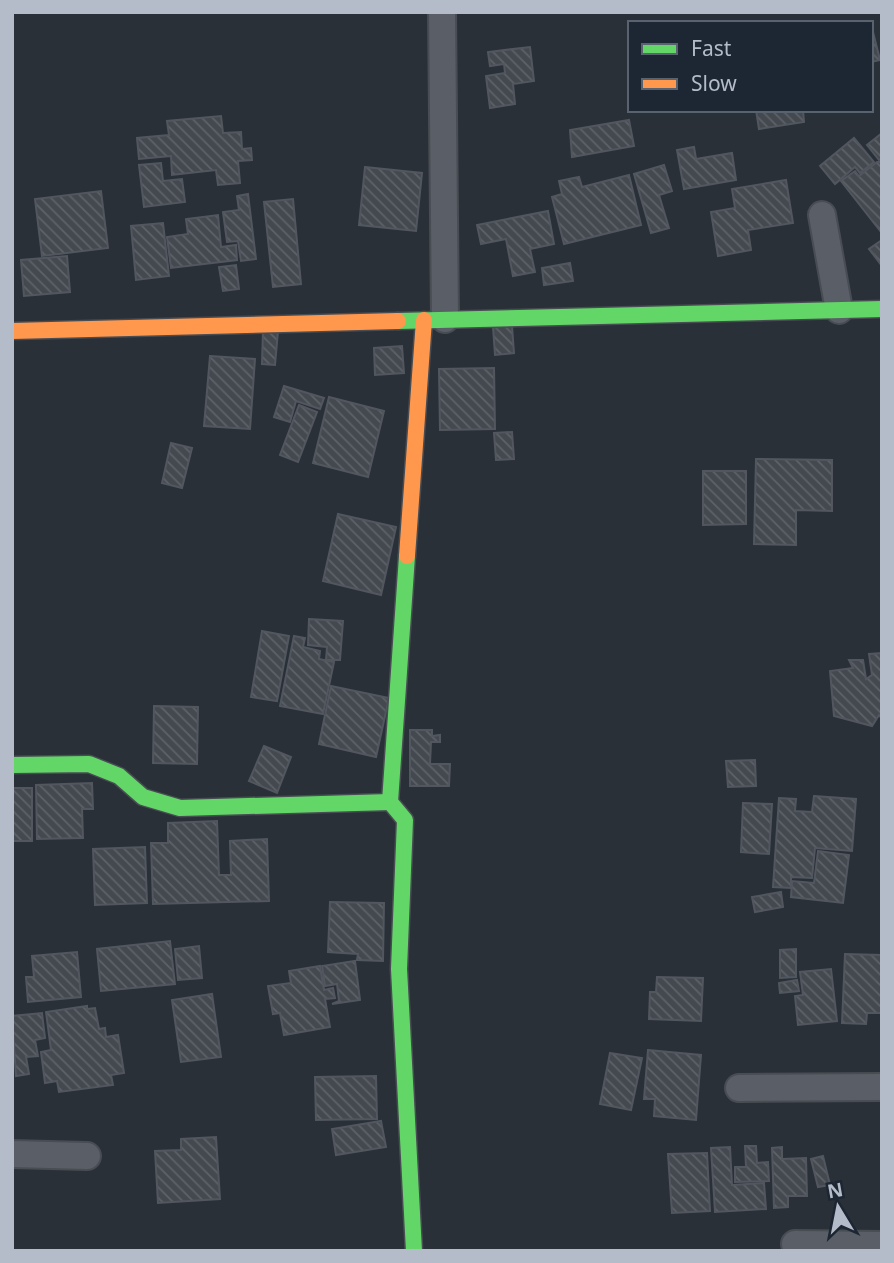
<svg xmlns="http://www.w3.org/2000/svg" width="894" height="1263" font-family="'Noto Sans',sans-serif">
  <style>
    .building { fill: url(#building-back-hatch); stroke: #52575f; stroke-width: 2 }
    .lines { fill: none; stroke-linecap: round; stroke-linejoin: round }
    .street-casing { stroke: #484c53; stroke-width: 30 }
    .fast-casing { stroke: #484c53; stroke-width: 19 }
    .slow-casing { stroke: #484c53; stroke-width: 19 }
    .street { stroke: #5a5e66; stroke-width: 26 }
    .fast { stroke: #63d668; stroke-width: 16 }
    .slow { stroke: #ff974d; stroke-width: 16 }
  </style>
  <defs>
    <pattern id="building-back-hatch" width="6" height="6" patternUnits="userSpaceOnUse" patternTransform="scale(1.75)"><rect width="6" height="6" fill="#444950"/><path d="M-1 5l2 2M0 0l6 6M5-1l2 2" fill="none" stroke="#5d6168"/></pattern>
  </defs>
  <rect width="100%" height="100%" fill="#2a3038"/>
  <!-- building -->
  <g class="building">
    <path d="M871,24L880,60L871,62Z"/>
    <path d="M530,47L534,81L513,84L515,104L490,108L486,76L505,73L504,64L490,66L488,52Z"/>
    <path d="M756,110H803L804,122L759,129Z"/>
    <path d="M221,116L223,133L241,132L242,149L251,148L252,160L238,161L240,183L218,185L216,170L172,175L171,156L139,159L137,138L169,135L167,121Z"/>
    <path d="M629,120L634,146L572,157L570,130Z"/>
    <path d="M882,133V158L879,160L867,145Z"/>
    <path d="M854,138L874,162L860,173L855,167L835,184L820,166Z"/>
    <path d="M694,147L696,159L732,153L736,180L684,189L677,150Z"/>
    <path d="M877,162H882L881,232L841,181L855,171L859,176Z"/>
    <path d="M161,163L163,181L182,179L185,202L144,207L139,165Z"/>
    <path d="M664,165L672,191L659,195L669,228L651,233L634,174Z"/>
    <path d="M365,167L422,173L416,231L359,225Z"/>
    <path d="M629,175L641,225L564,244L552,197L562,194L559,181L579,177L582,187Z"/>
    <path d="M786,180L793,223L748,230L751,250L718,256L711,212L735,208L732,189Z"/>
    <path d="M101,191L108,248L42,256L35,199Z"/>
    <path d="M248,194L256,259L241,261L238,241L227,242L223,212L239,210L237,196Z"/>
    <path d="M293,199L301,284L273,287L264,202Z"/>
    <path d="M548,211L554,244L530,249L535,272L513,276L506,239L481,244L477,225Z"/>
    <path d="M218,215L221,247L236,245L237,260L171,268L167,237L188,234L186,219Z"/>
    <path d="M163,223L169,276L136,280L131,226Z"/>
    <path d="M882,240V266L869,249Z"/>
    <path d="M67,256L70,292L24,296L21,260Z"/>
    <path d="M570,263L573,281L544,285L542,268Z"/>
    <path d="M236,265L239,289L223,291L219,267Z"/>
    <path d="M512,326L514,353L495,355L493,327Z"/>
    <path d="M263,330L278,331L275,365L262,364Z"/>
    <path d="M402,346L404,373L375,375L374,348Z"/>
    <path d="M210,356L255,359L250,429L204,426Z"/>
    <path d="M494,368L495,429L440,430L439,369Z"/>
    <path d="M284,386L324,398L320,409L296,401L290,422L274,417Z"/>
    <path d="M329,397L384,411L368,477L313,463Z"/>
    <path d="M299,405L317,412L298,462L280,455Z"/>
    <path d="M512,432L514,459L496,460L494,433Z"/>
    <path d="M171,443L192,448L182,488L162,483Z"/>
    <path d="M756,459L832,460V511L796,510V545L754,544Z"/>
    <path d="M703,471H746V524L703,525Z"/>
    <path d="M338,514L396,527L381,595L323,581Z"/>
    <path d="M309,619L343,621L340,660H326L327,647L308,645Z"/>
    <path d="M262,631L289,636L277,701L251,697Z"/>
    <path d="M294,636L305,638L303,647L320,651L319,659L334,662L323,714L280,706Z"/>
    <path d="M882,653V719L879,715L872,726L834,716L830,671L853,668L849,660H863L866,679L872,675L869,654Z"/>
    <path d="M331,686L389,698L376,757L319,744Z"/>
    <path d="M154,706L198,707L197,764L153,763Z"/>
    <path d="M410,730H432V736L440,735V742H431L430,764H450L449,786H410Z"/>
    <path d="M264,746L291,757L277,793L249,781Z"/>
    <path d="M755,760L756,786L728,787L726,761Z"/>
    <path d="M92,783L93,809H82L83,838L37,839L36,785Z"/>
    <rect x="12" y="788" width="20" height="53"/>
    <path d="M814,796L856,799L852,851L815,848L812,878L791,877V888L773,887L779,798L796,799L795,811L812,812Z"/>
    <path d="M743,803L772,804L769,854L741,852Z"/>
    <path d="M217,821L219,875H231L230,841L267,839L269,901L153,904L151,843H168V823Z"/>
    <path d="M145,847L147,903L95,905L93,849Z"/>
    <path d="M818,851L849,855L843,903L791,897L792,881L814,883Z"/>
    <path d="M781,892L783,907L755,912L752,897Z"/>
    <path d="M330,902L384,903L383,961L357,960L358,954L328,952Z"/>
    <path d="M170,941L175,984L101,991L97,949Z"/>
    <path d="M199,946L202,978L178,980L175,949Z"/>
    <path d="M796,949V977L780,978V950Z"/>
    <path d="M77,952L81,997L28,1002L26,977H34L32,956Z"/>
    <path d="M845,954L882,955V1013H867L866,1024L842,1023Z"/>
    <path d="M355,961L360,1000L332,1004L339,1001L337,984L325,986L322,966Z"/>
    <path d="M320,966L324,990L333,988L335,998L325,999L330,1027L284,1035L280,1013L273,1014L268,986L291,983L289,971Z"/>
    <path d="M831,969L837,1021L798,1025L795,996L803,995L800,972Z"/>
    <path d="M657,977L703,978L701,1021L649,1019L650,992H656Z"/>
    <path d="M797,980L799,991L780,993L779,983Z"/>
    <path d="M212,994L221,1057L181,1062L172,1000Z"/>
    <path d="M87,1006V1009L95,1008L99,1029L105,1028L106,1037L118,1035L124,1073L111,1075L113,1085L59,1092L57,1081L45,1083L41,1052L51,1050L46,1012Z"/>
    <path d="M42,1013L45,1038L35,1040L38,1056L26,1057L29,1074L16,1076L12,1016Z"/>
    <path d="M648,1050L701,1055L696,1120L654,1116L655,1099H644Z"/>
    <path d="M610,1053L642,1058L631,1110L600,1104Z"/>
    <path d="M376,1076L377,1119L316,1120L315,1077Z"/>
    <path d="M381,1121L386,1147L336,1155L332,1129Z"/>
    <path d="M216,1137L220,1199L158,1203L155,1151L181,1150V1139Z"/>
    <path d="M745,1146H756L757,1163L768,1162L769,1181L735,1182V1167H746Z"/>
    <path d="M730,1147L732,1185L764,1183L766,1209L715,1212L711,1148Z"/>
    <path d="M782,1147V1159L806,1158L807,1196H788V1207L774,1208L772,1148Z"/>
    <path d="M707,1153L710,1211L672,1213L668,1154Z"/>
    <path d="M823,1156L830,1185L818,1187L811,1159Z"/>
  </g>
  <g class="lines">
    <!-- street casing -->
    <g class="street-casing">
      <g id="street">
        <path d="M442,12L445,319"/>
        <path d="M822,215L839,310"/>
        <path d="M739,1088L882,1087"/>
        <path d="M12,1154L87,1156"/>
        <path d="M795,1244L882,1245"/>
      </g>
    </g>
    <!-- fast casing -->
    <g class="fast-casing">
      <g id="fast">
        <path d="M398,321L882,309"/>
        <path d="M407,556L390,802L405,820L399,969L414,1251"/>
        <path d="M12,765L89,764L119,776L143,797L180,808L390,802"/>
      </g>
    </g>
    <!-- slow casing -->
    <g class="slow-casing">
      <g id="slow">
        <path d="M12,331L398,321"/>
        <path d="M407,556L424,320"/>
      </g>
    </g>
    <!-- street -->
    <use href="#street" class="street"/>
    <!-- fast -->
    <use href="#fast" class="fast"/>
    <!-- slow -->
    <use href="#slow" class="slow"/>
  </g>
  <!-- border -->
  <rect width="894" height="1263" fill="none" stroke="#b4bcc9" stroke-width="28"/>
  <!-- legend -->
  <rect x="628" y="21" width="245" height="91" fill="#1d2633" stroke="#59626f" stroke-width="2"/>
  <rect x="642" y="44" width="35" height="10" fill="#63d668" stroke="#59626f" stroke-width="2"/>
  <text x="691" y="56" font-size="21" fill="#b4bcc9">Fast</text>
  <rect x="642" y="79" width="35" height="10" fill="#ff974d" stroke="#59626f" stroke-width="2"/>
  <text x="691" y="91" font-size="21" fill="#b4bcc9">Slow</text>
  <!-- north arrow -->
  <g transform="translate(838 1207) rotate(350)" stroke="#1d2633" stroke-width="5" paint-order="stroke">
  <path d="M0-5L12 26L0 18L-12 26Z" fill="#b4bcc9"/>
  <text y="-10" font-size="19" font-weight="bold" text-anchor="middle" fill="#b4bcc9">N</text>
  </g>
</svg>
